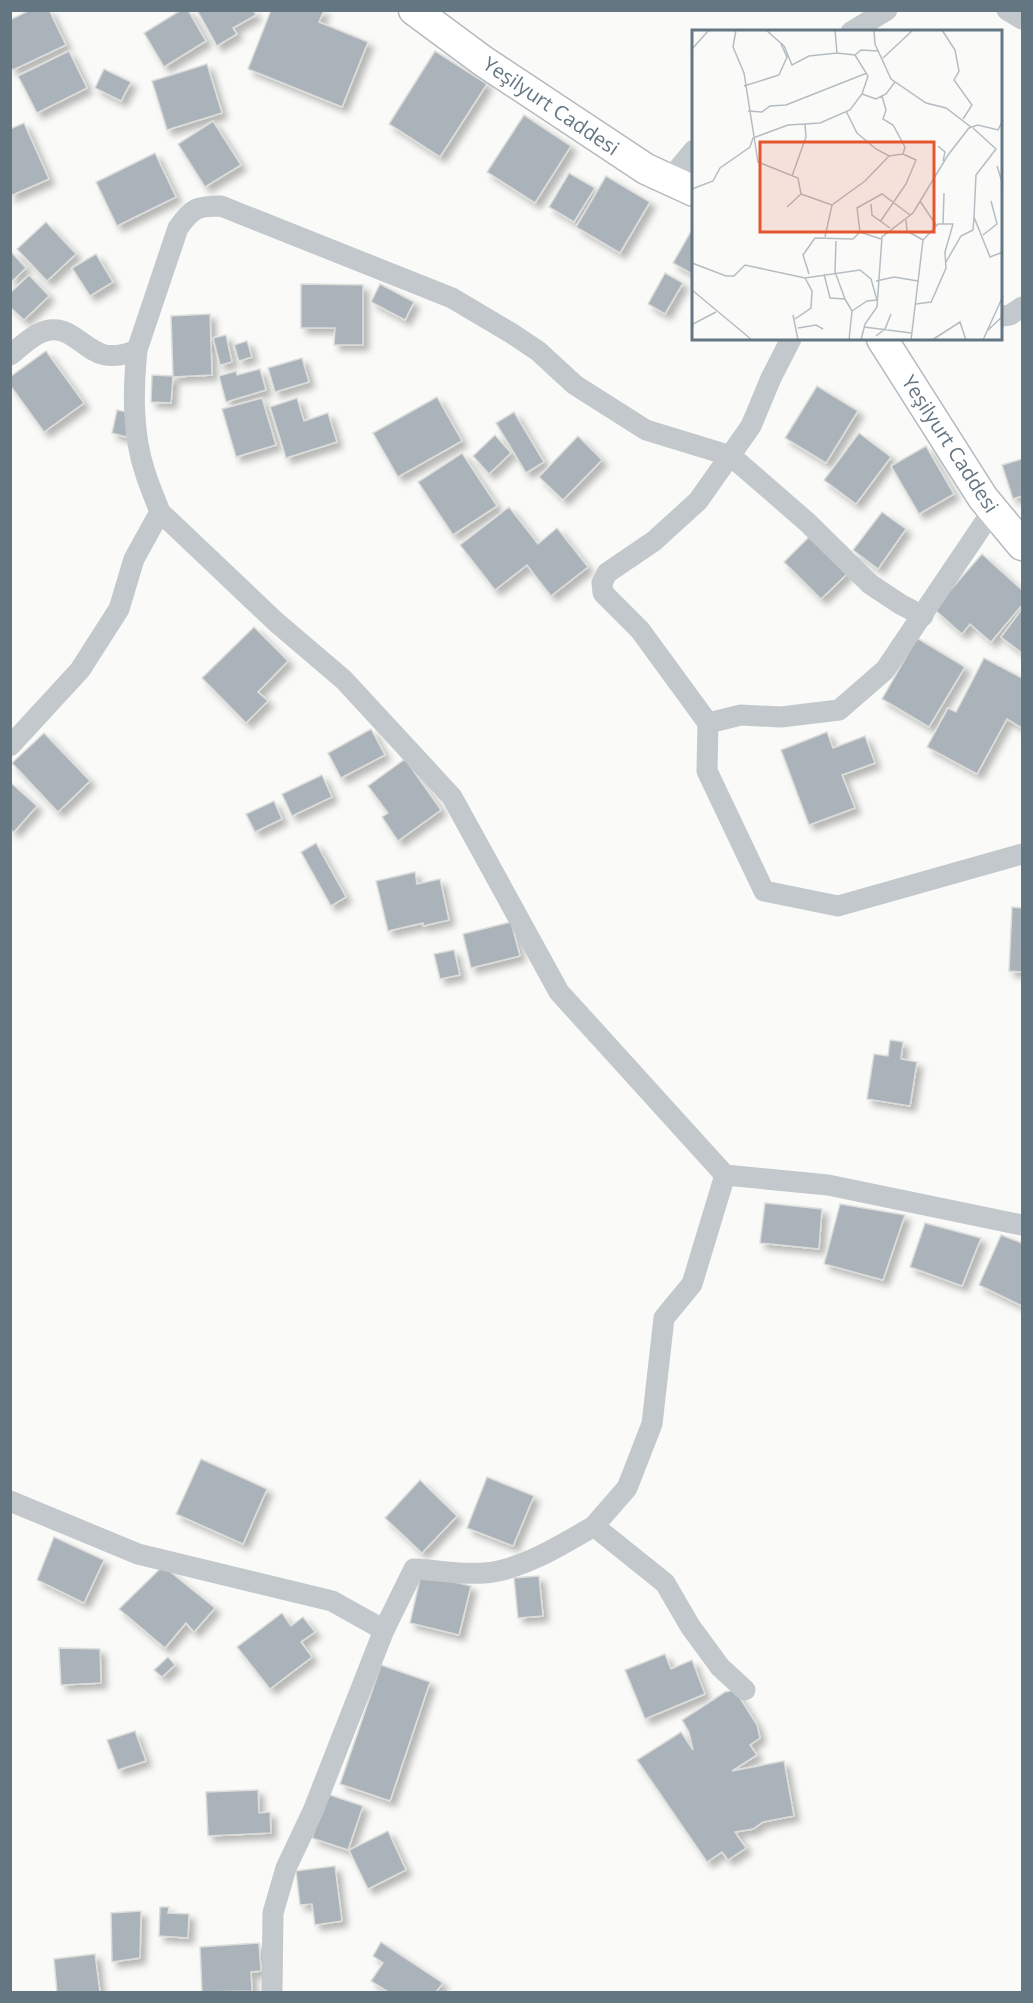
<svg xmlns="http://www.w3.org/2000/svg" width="1033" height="2003" font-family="'Open Sans',sans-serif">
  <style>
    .building { fill: #aab3b9; stroke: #dcdcda; stroke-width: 1.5; filter: url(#shadow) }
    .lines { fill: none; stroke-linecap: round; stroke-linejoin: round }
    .secondary-casing { stroke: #b3babf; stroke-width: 33 }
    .street { stroke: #c3c8cc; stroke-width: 21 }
    .secondary { stroke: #fff; stroke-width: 30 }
    .labels { text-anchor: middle; stroke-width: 6; stroke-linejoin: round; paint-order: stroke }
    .street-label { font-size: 20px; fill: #657683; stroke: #fff }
    .inset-road { fill: none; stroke: #b5bdc2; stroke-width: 1.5 }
    .view { fill: #e4572e; fill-opacity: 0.15; stroke: #e4572e; stroke-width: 3 }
    .inset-edge { fill: none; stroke: #657683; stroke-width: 3 }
  </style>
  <defs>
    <filter id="shadow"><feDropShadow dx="5.5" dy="5.5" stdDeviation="3" flood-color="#0004"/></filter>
  </defs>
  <rect width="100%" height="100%" fill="#fafaf8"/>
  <!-- building -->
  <g class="building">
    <path d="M30,10H49L66,45L13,70L10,66V20Z"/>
    <path d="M181,10H188L206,41L164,67L144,33Z"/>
    <path d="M197,10H253L256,15L233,28L237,34L217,46Z"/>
    <path d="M271,10H324L319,22L368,42L342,107L248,69Z"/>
    <path d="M69,51L87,88L37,113L18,76Z"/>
    <path d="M435,51L487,84L440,157L389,124Z"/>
    <path d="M207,64L222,113L167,130L152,81Z"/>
    <path d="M104,69L131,82L121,101L95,88Z"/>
    <path d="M524,115L571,146L535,203L487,172Z"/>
    <path d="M213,121L241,165L205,187L178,144Z"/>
    <path d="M24,123L49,179L10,196V129Z"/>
    <path d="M155,153L176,197L117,226L96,182Z"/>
    <path d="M569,173L595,188L574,222L549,207Z"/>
    <path d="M606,176L650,202L620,253L576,227Z"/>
    <path d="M46,222L76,254L47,281L17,249Z"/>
    <path d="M694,226V275L673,263Z"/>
    <path d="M10,251L26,268L10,283Z"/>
    <path d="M96,254L113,282L90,296L72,268Z"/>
    <path d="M665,273L683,283L665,314L648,304Z"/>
    <path d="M29,275L49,296L24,320L10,307V293Z"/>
    <path d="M301,284L363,285V345H334L335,328H301Z"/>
    <path d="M380,284L414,302L405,320L371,302Z"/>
    <path d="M210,314L212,375L173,377L171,316Z"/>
    <path d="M226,335L232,362L220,365L213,338Z"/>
    <path d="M247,341L252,357L239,361L234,345Z"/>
    <path d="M46,351L84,403L44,432L10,385V377Z"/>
    <path d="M302,358L309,382L275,392L268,368Z"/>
    <path d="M260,369L266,390L226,402L219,376L236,371L237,375Z"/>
    <path d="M152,375L173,376L171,403L151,402Z"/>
    <path d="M817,386L858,411L826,463L785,438Z"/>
    <path d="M437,397L462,441L398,477L373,433Z"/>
    <path d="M262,398L276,445L236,457L222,409Z"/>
    <path d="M297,398L304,421L328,413L337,442L286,458L270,407Z"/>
    <path d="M117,410L132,413L126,437L112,433Z"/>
    <path d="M514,412L544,462L526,473L496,423Z"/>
    <path d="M859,433L891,457L856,504L824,480Z"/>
    <path d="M495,435L511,453L489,474L473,456Z"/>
    <path d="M578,436L602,460L563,500L539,477Z"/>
    <path d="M926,446L954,494L919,514L891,466Z"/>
    <path d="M462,453L497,506L453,535L418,482Z"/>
    <path d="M1022,459V496L1013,499L1002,465Z"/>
    <path d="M509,507L538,544L557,528L588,567L551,596L527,565L495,590L460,545Z"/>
    <path d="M882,512L906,529L878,569L853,550Z"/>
    <path d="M811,535L848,573L821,599L784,562Z"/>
    <path d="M982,554L1022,590V605L991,642L970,624L962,634L934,609Z"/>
    <path d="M1022,609V653L1001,637Z"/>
    <path d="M254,627L288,661L258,692L268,701L246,723L202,678Z"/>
    <path d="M917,638L965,667L929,727L882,699Z"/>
    <path d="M984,658L1022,678V728L1007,719L977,774L927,747L948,708L956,712Z"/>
    <path d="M371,729L385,755L341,778L328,753Z"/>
    <path d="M827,732L833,748L865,736L875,763L842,775L855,808L809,825L781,750Z"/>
    <path d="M44,733L90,781L58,812L12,763Z"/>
    <path d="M405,759L441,810L398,841L382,817L388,813L368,786Z"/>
    <path d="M322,775L332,797L292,816L282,794Z"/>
    <path d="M10,782L37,806L14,832L10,829Z"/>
    <path d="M274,801L282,819L255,832L246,814Z"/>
    <path d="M316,843L346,897L331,906L301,852Z"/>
    <path d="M415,872L417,884L440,879L449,920L423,926V923L388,931L376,881Z"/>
    <path d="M1012,907L1022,908V972L1009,971Z"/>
    <path d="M511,922L520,956L471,968L463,934Z"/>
    <path d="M454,950L460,975L440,979L434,954Z"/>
    <path d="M890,1040L903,1042L901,1059L917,1062L910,1106L867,1099L874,1054L888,1056Z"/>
    <path d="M765,1203L822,1209L819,1249L760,1243Z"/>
    <path d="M840,1204L905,1215L883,1280L824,1264Z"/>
    <path d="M925,1223L981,1238L962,1286L910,1267Z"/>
    <path d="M1001,1235L1022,1243V1306L979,1285Z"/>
    <path d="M201,1459L267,1489L243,1544L176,1514Z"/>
    <path d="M487,1477L534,1496L513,1546L467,1528Z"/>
    <path d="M420,1480L457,1516L422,1553L385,1518Z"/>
    <path d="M54,1537L104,1560L84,1603L37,1580Z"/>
    <path d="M163,1566L215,1608L194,1632L186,1623L165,1648L119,1609Z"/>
    <path d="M421,1574L471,1586L459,1635L410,1623Z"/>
    <path d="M539,1576L543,1616L518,1618L514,1578Z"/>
    <path d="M282,1613L291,1626L303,1617L315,1632L301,1642L312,1657L270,1689L237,1647Z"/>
    <path d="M59,1648L100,1649L101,1683L61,1685Z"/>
    <path d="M665,1654L671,1669L692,1660L705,1694L645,1719L625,1670Z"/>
    <path d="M168,1657L175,1665L162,1677L154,1670Z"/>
    <path d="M381,1665L430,1682L390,1801L340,1784Z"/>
    <path d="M735,1690L757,1725L760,1738L750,1745L757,1755L732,1771L784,1761L794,1816L763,1822L753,1829L735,1832L746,1848L728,1860L722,1852L707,1862L637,1760L681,1732L693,1750L689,1732L682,1720L725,1692Z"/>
    <path d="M135,1731L146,1761L118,1770L107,1740Z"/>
    <path d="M258,1790L259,1813L270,1812L271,1833L208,1836L206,1792Z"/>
    <path d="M327,1794L363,1806L348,1850L312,1838Z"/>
    <path d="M388,1831L406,1870L368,1889L349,1850Z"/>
    <path d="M335,1866L342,1921L315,1925L312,1904L300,1905L296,1871Z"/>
    <path d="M160,1907H169L168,1913L189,1914L188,1938L159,1936Z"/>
    <path d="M141,1911L140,1958L112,1962L111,1913Z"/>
    <path d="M381,1942L443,1983L436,1992H388L371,1981L383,1963L373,1956Z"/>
    <path d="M259,1943L261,1971L251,1972L252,1991L202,1992L200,1947Z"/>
    <path d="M95,1954L100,1992H57L54,1959Z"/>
  </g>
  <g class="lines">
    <!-- secondary casing -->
    <g class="secondary-casing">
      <g id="secondary">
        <path d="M414,10L483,61L646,169L694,191"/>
        <path d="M882,339L983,498L1022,545"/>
      </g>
    </g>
    <!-- street -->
    <g class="street">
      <path d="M1007,10L1022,19"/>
      <path d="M851,32L887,10"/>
      <path d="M669,180L694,150"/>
      <path d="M1002,316L1010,315L1022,307"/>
      <path d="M791,339L771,378L751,426L698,501L654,541L607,573L602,583L603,593L640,630L708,723L707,771L764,891L838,906L1022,854"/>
      <path d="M10,355C22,346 35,332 50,330C72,327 85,351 105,355C117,357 126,354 137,350L178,228C192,208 197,206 221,206L452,298L511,333L538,351L575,385L646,430L731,456L807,522L870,584L900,604L923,616"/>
      <path d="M160,512L276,622L344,680L452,797L559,992L725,1175L828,1185L1022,1225"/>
      <path d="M708,723L741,715L781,717L839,710L885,670L993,510"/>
      <path d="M10,746L80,670L119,609L134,559L160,512C155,499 149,485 145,472C132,433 133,390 137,350"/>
      <path d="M10,1501L138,1554L332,1601L384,1630"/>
      <path d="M594,1526L627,1488L652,1424L664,1318L692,1284L725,1175"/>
      <path d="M272,1992L273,1913L286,1868L313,1811L384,1630L414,1569C437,1570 461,1575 484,1573C520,1571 563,1544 594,1526L665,1583L690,1626L720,1667L745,1690"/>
    </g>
    <!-- secondary -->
    <use href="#secondary" class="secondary"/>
  </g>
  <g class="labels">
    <!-- street labels -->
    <g class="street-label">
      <text transform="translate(551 106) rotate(34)" y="7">Yeşilyurt Caddesi</text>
      <text transform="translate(950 444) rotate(57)" y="7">Yeşilyurt Caddesi</text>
    </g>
  </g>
  <!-- overview -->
  <g transform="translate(692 30)">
    <rect width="310" height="310" fill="#fafaf8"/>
    <path class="inset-road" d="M44,0L41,17L52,43L66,132L106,148L109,164L95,177M74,0L92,16L100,35L117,26L145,23M182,0L183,14L199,49L234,73L254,78L279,97M250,0L263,20L267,41L262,50L280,75L271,89M0,19L17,0M163,25L169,20L186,21M191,28L221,0M52,56L87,45L95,27L89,14M170,64L184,69L194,64L203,52M56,81L70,82L78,76L94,75L175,43M154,81L165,103L184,119L197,126L211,124M281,98L304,119L284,145L282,187L298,227L311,222M246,116L253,122L251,131M305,136L311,155M100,146L114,107L113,94L128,93L158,80L170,64L176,46L163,25L145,23L143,0M0,159L21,151L28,138L58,117L61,108L96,95L113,94M109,164L140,175M228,171L244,195M179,174L180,185L198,198M214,190L215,201L231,210M188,192L214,154L224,130L211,124L213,117L201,95L191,89L194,80L190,66M251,194L252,163M168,202L165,178L190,164L218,185M291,205L305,194L299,171M133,207L140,175L173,151L197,126M144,211L143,242L153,269M254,232L269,206L281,200L282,187M0,233L34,246H42L53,235L113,248L168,240L179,249L185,270L175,271L160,281M117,244L111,225L123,208L161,209L168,202L189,209M132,244L138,268L153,269L160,281L157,310M184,251L202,247L226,251M0,260L60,310M101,285L106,310M103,289L119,278L120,261L113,248M172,297L219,303M106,298L124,295L131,299M0,301L1,294L24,282M295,301L311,286M184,306L193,299L199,284M169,310L173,294L185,277L190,207L221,183L256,125L277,98L286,95L306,100L311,90M219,310L231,210L246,194H261L253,222L254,238L241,268L239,272L224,274M240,310L268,292L274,310M291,310L311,266"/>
    <path class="view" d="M68,112H242V202H68Z"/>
    <rect width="310" height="310" class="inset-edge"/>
  </g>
  <!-- border -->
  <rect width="1033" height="2003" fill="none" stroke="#657683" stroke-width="24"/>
</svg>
